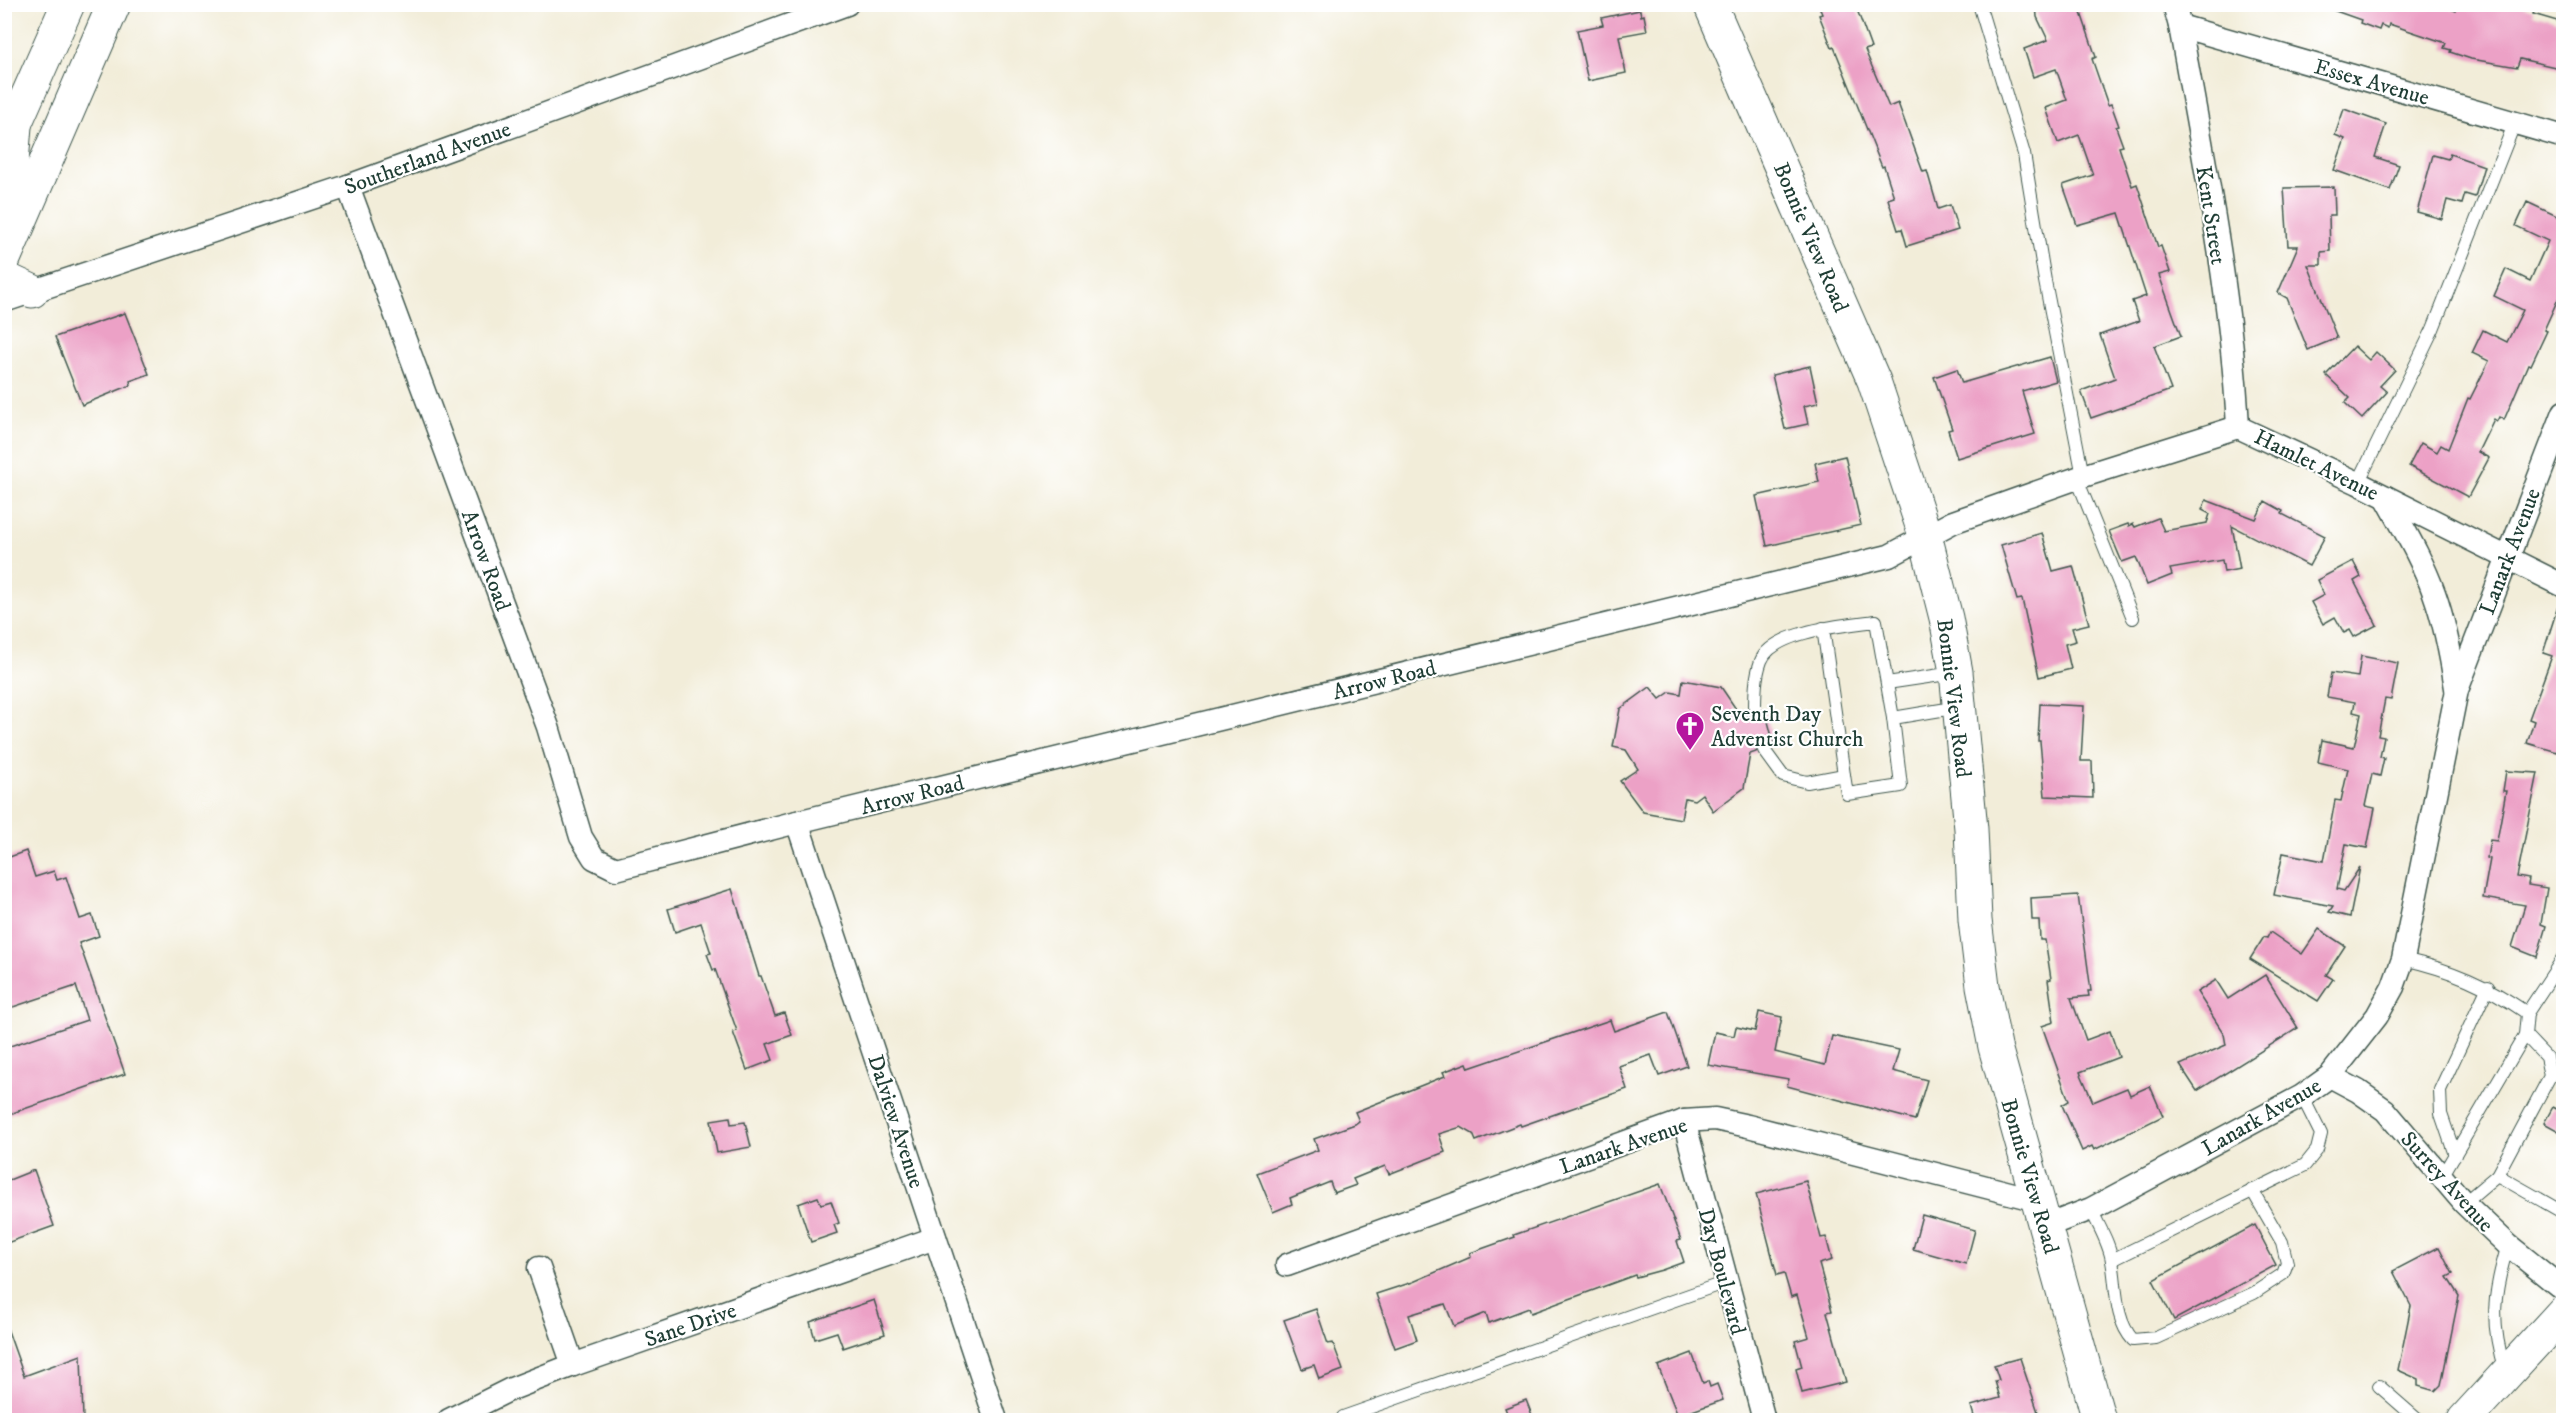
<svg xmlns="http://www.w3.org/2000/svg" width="2568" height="1425" font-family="'IM FELL DW Pica',serif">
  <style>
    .building { fill: #eca1c6 }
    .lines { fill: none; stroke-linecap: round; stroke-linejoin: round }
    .lane-casing { stroke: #3f574d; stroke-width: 14 }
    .street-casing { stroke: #3f574d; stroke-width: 25 }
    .secondary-casing { stroke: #3f574d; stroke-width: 35 }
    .lane { stroke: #fff; stroke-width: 12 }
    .street { stroke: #fff; stroke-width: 22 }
    .secondary { stroke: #fff; stroke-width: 33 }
    .labels { text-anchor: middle; stroke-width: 4.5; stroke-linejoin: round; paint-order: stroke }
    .street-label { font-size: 22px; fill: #1f3d34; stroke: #fff }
    .poi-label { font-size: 22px; fill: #1f3d34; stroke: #fff; text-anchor: start }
  </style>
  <rect width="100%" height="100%" fill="#fff"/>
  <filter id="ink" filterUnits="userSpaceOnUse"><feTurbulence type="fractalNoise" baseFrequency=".0167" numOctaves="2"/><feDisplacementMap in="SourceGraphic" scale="12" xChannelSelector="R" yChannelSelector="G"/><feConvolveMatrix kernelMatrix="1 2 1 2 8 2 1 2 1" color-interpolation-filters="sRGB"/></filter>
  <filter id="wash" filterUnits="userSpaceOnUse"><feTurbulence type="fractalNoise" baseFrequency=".008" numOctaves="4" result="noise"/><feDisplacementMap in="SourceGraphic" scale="24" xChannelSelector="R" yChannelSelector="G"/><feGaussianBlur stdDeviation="1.35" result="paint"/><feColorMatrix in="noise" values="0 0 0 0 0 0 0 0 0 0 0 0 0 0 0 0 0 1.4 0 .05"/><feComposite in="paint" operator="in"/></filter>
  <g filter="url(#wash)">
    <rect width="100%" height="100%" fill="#f2edd9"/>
    <g id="blocks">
      <!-- building -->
      <g class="building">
        <path d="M1818,4H1855L1871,48L1865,50L1889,107L1898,103L1923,172L1927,171L1938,209L1950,205L1958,230L1907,246L1902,229L1898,230L1888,199L1894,197L1884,166L1882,167L1834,47L1832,48L1819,15L1822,14Z"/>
        <path d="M2036,4H2078L2096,57L2092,59L2108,105L2111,104L2119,126L2116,127L2123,146L2119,147L2132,186L2137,184L2158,247L2161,246L2170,272L2159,275L2181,336L2154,346L2171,390L2091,418L2081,391L2115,378L2100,335L2139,321L2132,301L2146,296L2119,213L2077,225L2063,185L2093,175L2079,135L2058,143L2046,108L2067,100L2056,69L2033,77L2024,49L2048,40L2037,17Z"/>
        <path d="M2324,4H2437L2456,11L2458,4H2510L2534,11L2533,14L2564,23V69L2520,59L2517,67L2471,59L2450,52L2451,50L2444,48L2446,43L2389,24L2388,28L2381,25L2379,30L2360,23L2361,20L2324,7Z"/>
        <path d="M1640,10L1641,16L1644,15L1647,31L1619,36L1626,73L1588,81L1577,30L1603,25L1601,18Z"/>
        <path d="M2344,109L2386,124L2375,157L2399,165L2390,190L2334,170L2345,139L2335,135Z"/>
        <path d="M2450,154L2484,166L2475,197L2465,194L2462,204L2447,200L2442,219L2417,212L2433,155L2448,159Z"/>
        <path d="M2334,187L2335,215H2329L2330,251L2321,252V265H2308L2337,338L2308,350L2287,298L2278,293L2298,246H2288L2284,188Z"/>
        <path d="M2527,202L2559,217L2564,208V302L2558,299L2544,330L2547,331L2531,365L2528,364L2504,420L2499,417L2497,421L2494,419L2478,452L2489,458L2468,497L2409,466L2421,443L2437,452L2441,445L2448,449L2468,398L2470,399L2489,361L2472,353L2483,330L2507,342L2523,310L2494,296L2506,269L2530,281L2548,241L2516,226Z"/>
        <path d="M125,313L149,374L130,381L131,385L82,405L55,337Z"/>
        <path d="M2354,346L2369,360L2376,352L2395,370L2380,386L2387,392L2362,419L2345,403L2350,398L2326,375Z"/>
        <path d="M2050,357L2056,381L2022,391L2035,434L1957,458L1948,430L1952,429L1934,377L1957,369L1962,383Z"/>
        <path d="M1810,366L1818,403L1804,406L1808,424L1785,429L1772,375Z"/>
        <path d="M1845,456L1861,525L1767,546L1756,496L1819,482L1815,463Z"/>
        <path d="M2206,500L2256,519L2265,501L2283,511L2282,514L2325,536L2309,566L2232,526L2240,569L2224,572L2222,560L2170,569L2172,575L2147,585L2136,557L2122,562L2109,531L2128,524L2129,526L2133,524L2135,527L2158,518L2164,531L2207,523L2210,514L2202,510Z"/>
        <path d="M2042,533L2053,571L2073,566L2089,624L2072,628L2076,641L2065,644L2071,669L2039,677L2022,599L2017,600L2001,545Z"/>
        <path d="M2353,561L2361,577L2354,581L2377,625L2354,637L2350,630L2344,633L2335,617L2323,624L2311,602L2324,595L2317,580Z"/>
        <path d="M2560,600L2564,601V754L2527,743L2534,721L2529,719L2552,656L2543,653Z"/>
        <path d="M2361,656L2398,663L2391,700L2385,699L2378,736L2384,737L2380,757L2384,758L2380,776L2372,774L2365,806L2375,808L2367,848L2346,844L2337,889L2344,891L2360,867L2350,917L2329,912L2333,906L2274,895L2283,853L2324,861L2335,800L2341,801L2348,769L2318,762L2322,740L2354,747L2361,714L2353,712L2355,702L2327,697L2331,673L2358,677Z"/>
        <path d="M1683,680L1721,687L1740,715L1747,714L1750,719L1756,720L1762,717L1765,710L1775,748L1767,742L1759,744L1756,752L1750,754L1744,788L1713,811L1702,794L1694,800L1685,798L1681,819L1643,812L1620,781L1638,769L1626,750L1613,747L1620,709L1650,687L1660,699L1670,692L1681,694Z"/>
        <path d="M2040,704L2084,706L2081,761H2092L2093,798L2045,796L2040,741H2038Z"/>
        <path d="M2506,771L2538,773L2517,877L2529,879L2528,885L2547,888L2541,924L2546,926L2537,957L2512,947L2525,905L2483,898L2490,859L2487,858L2490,840L2497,841L2506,791H2503Z"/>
        <path d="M26,851L35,877L54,871L57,880L66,877L80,919L92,915L99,936L79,943L125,1074L4,1116V1048L87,1020L76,986L4,1010V859Z"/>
        <path d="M732,889L759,976H761L775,1016L784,1013L792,1035L767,1044L773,1060L747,1070L733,1032L737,1031L715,969L713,970L707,954L711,953L701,923L675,932L668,909Z"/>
        <path d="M2078,895L2091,991H2088L2089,996L2071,998L2086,1040L2110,1031L2119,1057L2080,1072L2093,1102L2127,1088L2130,1095L2150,1086L2163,1116L2094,1150L2092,1146L2082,1151L2062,1105L2069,1101L2042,1026L2054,1022L2048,980L2051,979L2045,940H2040L2039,920H2032L2031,898Z"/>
        <path d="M2319,929L2345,946L2326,975L2333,979L2318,1001L2250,959L2264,937L2267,938L2270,932L2302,954Z"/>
        <path d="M2265,975L2298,1028L2197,1091L2180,1065L2226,1045L2224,1034L2197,992L2216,980L2228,999Z"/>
        <path d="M1668,1012L1687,1066L1659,1076L1651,1055L1619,1066L1627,1089L1521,1126L1520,1124L1476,1141L1473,1134L1461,1127L1439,1134L1445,1152L1389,1174L1385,1166L1353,1179L1356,1185L1334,1193L1330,1182L1290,1198L1292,1204L1273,1212L1257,1173L1318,1150L1314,1139L1355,1124L1359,1121L1355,1112L1445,1076L1443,1072L1467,1063L1469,1068L1610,1020L1614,1031Z"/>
        <path d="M1759,1012L1782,1017L1775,1052L1825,1065L1832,1036L1899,1050L1893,1071L1927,1080L1915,1120L1787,1086L1789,1079L1708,1065L1715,1032L1734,1036L1736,1027L1755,1031Z"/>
        <path d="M2553,1107L2564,1113V1134L2544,1123Z"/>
        <path d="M730,1117L731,1124L745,1122L751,1147L717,1153L711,1120Z"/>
        <path d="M34,1170L54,1226L4,1244V1182Z"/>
        <path d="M1806,1181L1821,1238L1826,1237L1832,1260L1819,1264L1832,1311L1827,1312L1846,1382L1802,1393L1796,1369L1802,1367L1795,1341L1809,1337L1797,1295L1791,1297L1784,1273L1777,1275L1756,1194Z"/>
        <path d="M1660,1184L1681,1240L1677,1241L1684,1262L1662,1270L1636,1277L1635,1275L1531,1313L1529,1308L1489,1323L1486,1313L1454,1326L1445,1304L1409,1315L1417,1340L1395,1348L1376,1294L1413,1282L1471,1257L1470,1253L1515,1237L1514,1235Z"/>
        <path d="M818,1197L821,1204L831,1201L839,1223L834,1225L837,1233L811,1242L798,1204Z"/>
        <path d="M1922,1215L1975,1230L1966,1264L1913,1249Z"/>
        <path d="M2255,1225L2276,1265L2174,1320L2153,1280Z"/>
        <path d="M2439,1247L2453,1274L2447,1277L2459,1296L2441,1385L2435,1391L2418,1386V1379L2398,1370L2411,1306L2393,1271Z"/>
        <path d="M874,1300L885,1334L843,1348L837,1332L815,1339L810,1322Z"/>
        <path d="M1316,1309L1328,1344L1333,1343L1343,1370L1319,1379L1314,1365L1302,1369L1284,1320Z"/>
        <path d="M4,1328H7L24,1376L81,1355L83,1420H4Z"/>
        <path d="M1692,1353L1703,1383L1708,1381L1710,1387L1717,1384L1723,1400L1678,1416L1658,1366Z"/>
        <path d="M2020,1358L2038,1412L2030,1414L2032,1420H1975L1971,1406L2000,1398L1995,1381L1999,1380L1994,1365Z"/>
        <path d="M1526,1400L1534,1420H1510L1505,1408Z"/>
      </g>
    </g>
  </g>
  <g filter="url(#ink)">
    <use href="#blocks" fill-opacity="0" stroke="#3f574d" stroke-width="1.5"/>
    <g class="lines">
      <!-- lane casing -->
      <g class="lane-casing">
        <g id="lane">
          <path d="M1979,4L2024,154L2045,281L2083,476"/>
          <path d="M2077,479L2133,618"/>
          <path d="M2358,483L2433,329L2515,122"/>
          <path d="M1823,628L1844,775"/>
          <path d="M1887,683L1954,673"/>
          <path d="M1755,712C1755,695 1755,677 1761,661C1773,630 1848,625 1876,621L1893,718"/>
          <path d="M1764,750L1783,776L1807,782L1844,775L1847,794L1901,786L1893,718L1959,707"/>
          <path d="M2403,959C2452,970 2486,985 2527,1013L2525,1035L2441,1178"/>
          <path d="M2527,1013L2564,957"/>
          <path d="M2525,1035L2546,1057L2550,1076L2497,1175L2564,1213"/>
          <path d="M2455,1155L2441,1114L2440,1090L2488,987"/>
          <path d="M2464,1203L2497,1175"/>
          <path d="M2091,1209C2098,1225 2110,1244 2112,1261C2117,1287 2114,1319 2133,1340L2156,1338L2254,1293L2283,1274L2287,1263L2282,1242L2252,1190"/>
          <path d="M2112,1260L2305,1165L2317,1150L2321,1134L2302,1096"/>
          <path d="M2505,1371C2490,1322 2493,1294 2508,1245"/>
          <path d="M2379,1386L2418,1420"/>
          <path d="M1343,1417L1726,1282"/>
        </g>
      </g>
      <!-- street casing -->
      <g class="street-casing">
        <g id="street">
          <path d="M2174,4L2180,26C2204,159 2231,292 2238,427"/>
          <path d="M2180,26L2564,137"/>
          <path d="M348,186L548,727L581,837L594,858L616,869L797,822L1889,556L1953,522L2083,476L2238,427L2358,483L2564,586"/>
          <path d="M4,301L348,186L847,4"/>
          <path d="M2386,497C2403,528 2422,559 2434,593C2445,623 2451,656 2456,688"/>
          <path d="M797,822L996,1420"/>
          <path d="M2330,1076L2358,1091L2385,1110L2464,1203L2508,1245L2564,1290"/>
          <path d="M1684,1121L1764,1420"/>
          <path d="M2046,1226L2091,1209L2302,1096L2330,1076L2377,1016L2393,987L2403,959L2457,690L2564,412"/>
          <path d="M1287,1265L1684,1121L1715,1119L1748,1126L2037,1200"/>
          <path d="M539,1268L573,1365"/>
          <path d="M449,1420L509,1390L573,1365L935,1238"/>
        </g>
      </g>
      <!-- secondary casing -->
      <g class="secondary-casing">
        <g id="secondary">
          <path d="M1710,4L1874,381L1925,535L1946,618L1956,672L1971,829L1975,920L1983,986L1995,1047L2099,1420"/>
          <path d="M4,149L68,4"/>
          <path d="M4,192L11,175L15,126"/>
          <path d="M4,259L114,4"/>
          <path d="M4,278L32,291"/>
          <path d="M2464,1420L2564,1311"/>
        </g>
      </g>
      <!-- lane -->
      <use href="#lane" class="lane"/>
      <!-- street -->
      <use href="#street" class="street"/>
      <!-- secondary -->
      <use href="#secondary" class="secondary"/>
    </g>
  </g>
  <!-- icons -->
  <defs>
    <g id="church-pin" transform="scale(1.5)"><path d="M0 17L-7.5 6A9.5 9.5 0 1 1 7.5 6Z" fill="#b5179e" stroke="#fff"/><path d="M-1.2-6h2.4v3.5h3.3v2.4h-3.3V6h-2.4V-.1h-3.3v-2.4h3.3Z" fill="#fff"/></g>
  </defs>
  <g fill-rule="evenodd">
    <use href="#church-pin" x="1690" y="726"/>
  </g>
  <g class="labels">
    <!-- street labels -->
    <g class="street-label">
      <text transform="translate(2372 81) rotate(16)" y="8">Essex Avenue</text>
      <text transform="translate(427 157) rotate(-20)" y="8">Southerland Avenue</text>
      <text transform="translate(2212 215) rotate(81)" y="8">Kent Street</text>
      <text transform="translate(1812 237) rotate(67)" y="8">Bonnie View Road</text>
      <text transform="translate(2317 464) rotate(26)" y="8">Hamlet Avenue</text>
      <text transform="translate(2509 551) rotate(-69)" y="8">Lanark Avenue</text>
      <text transform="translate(487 560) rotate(70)" y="8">Arrow Road</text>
      <text transform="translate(1384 679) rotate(-14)" y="8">Arrow Road</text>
      <text transform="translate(1955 698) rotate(83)" y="8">Bonnie View Road</text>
      <text transform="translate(912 794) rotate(-14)" y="8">Arrow Road</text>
      <text transform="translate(2261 1116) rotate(-30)" y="8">Lanark Avenue</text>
      <text transform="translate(897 1121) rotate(72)" y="8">Dalview Avenue</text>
      <text transform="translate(1623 1145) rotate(-19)" y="8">Lanark Avenue</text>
      <text transform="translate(2031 1176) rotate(74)" y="8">Bonnie View Road</text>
      <text transform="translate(2448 1181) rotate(48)" y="8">Surrey Avenue</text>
      <text transform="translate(1723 1271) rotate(75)" y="8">Day Boulevard</text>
      <text transform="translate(690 1324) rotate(-19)" y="8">Sane Drive</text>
    </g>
    <!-- poi labels -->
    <g class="poi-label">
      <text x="1711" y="721">Seventh Day<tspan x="1711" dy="25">Adventist Church</tspan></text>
    </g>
  </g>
  <!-- margin -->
  <rect width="2568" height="1425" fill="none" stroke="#fff" stroke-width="24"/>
</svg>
